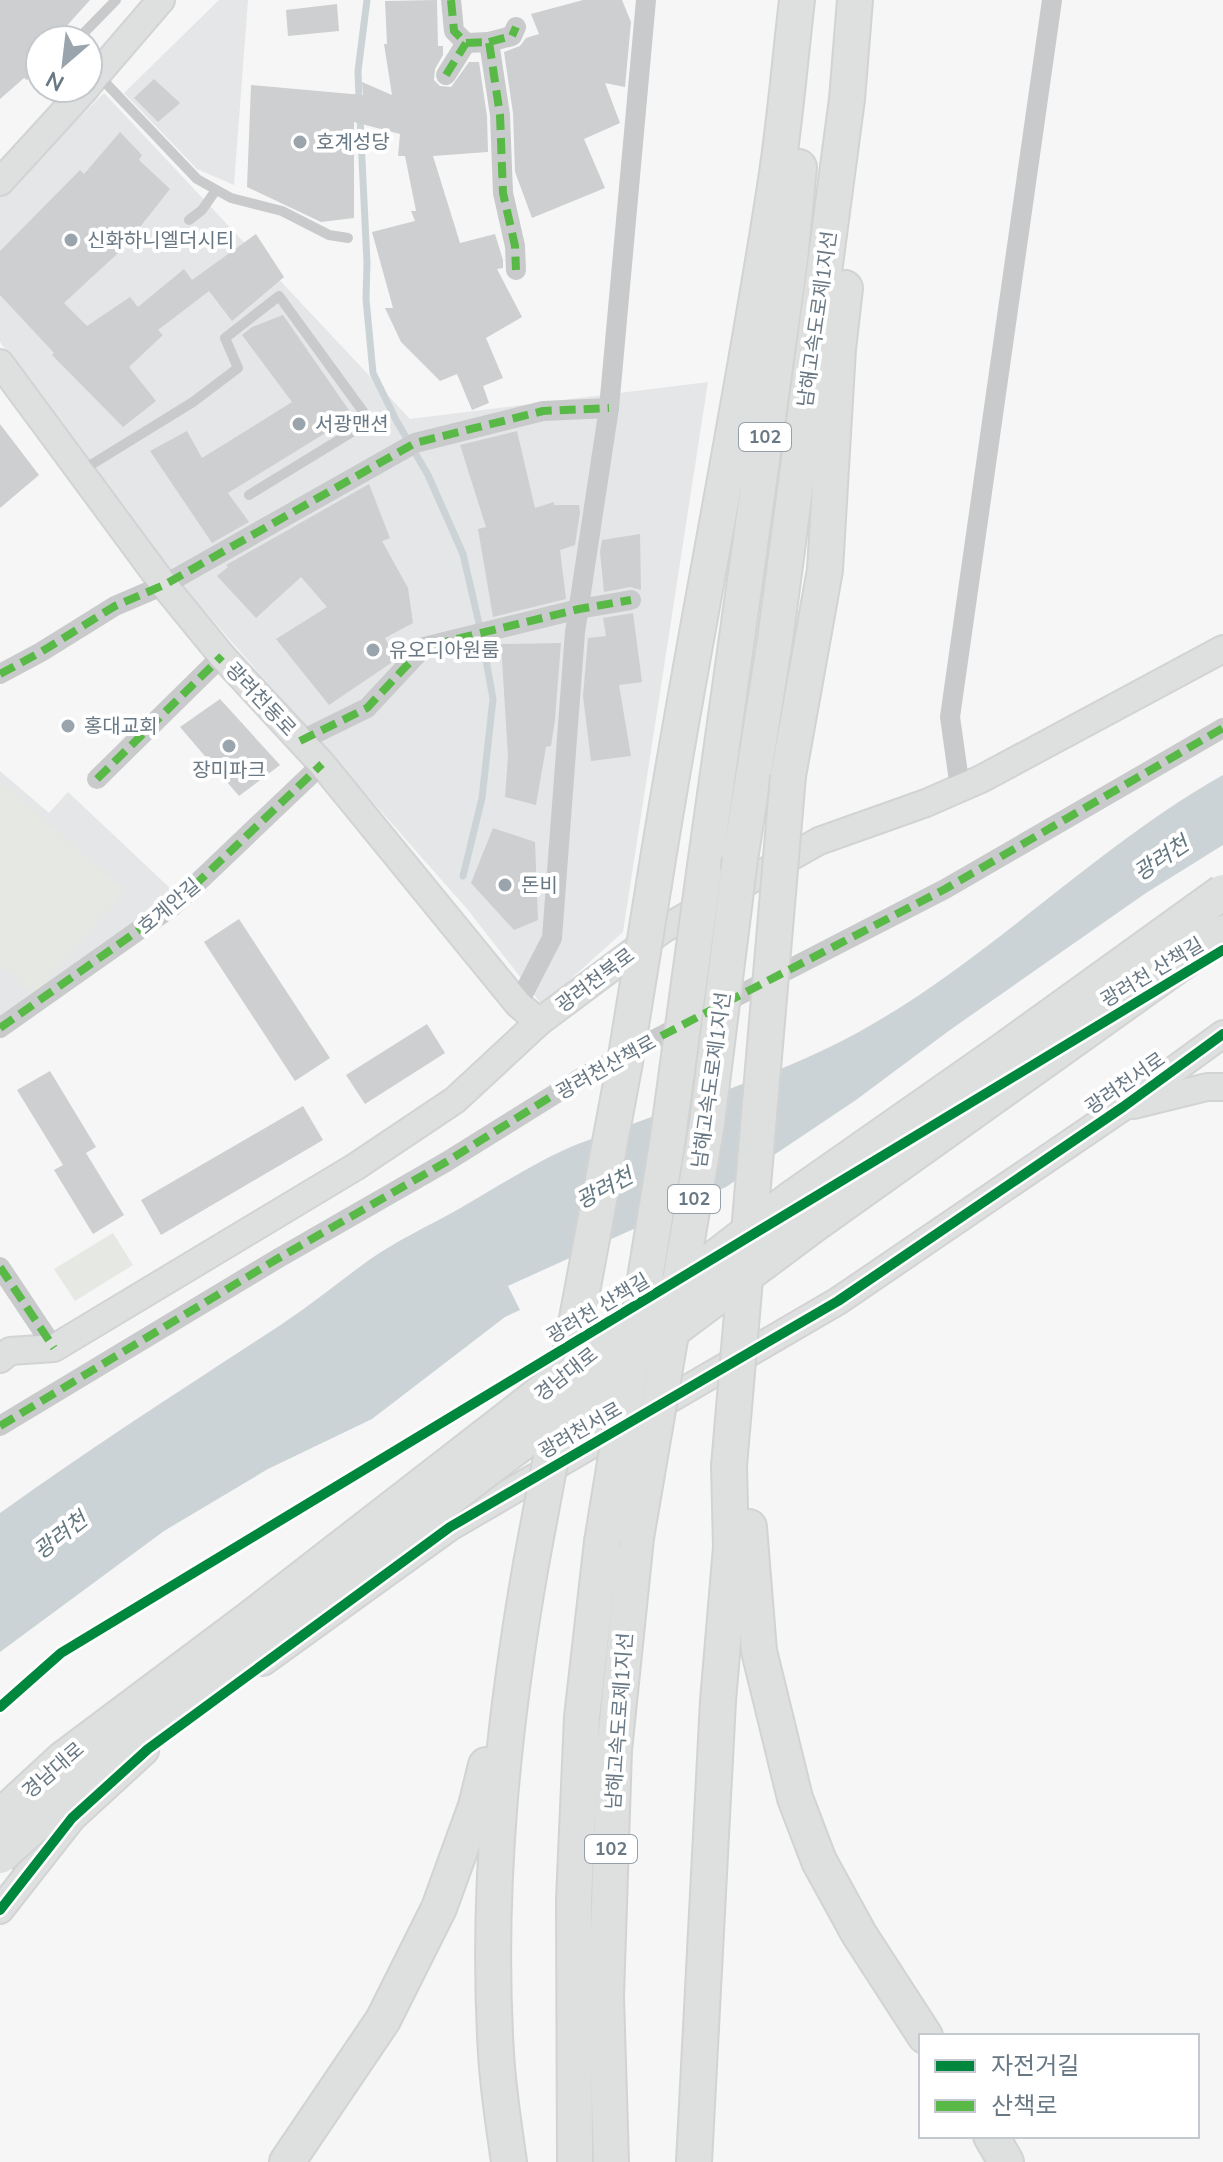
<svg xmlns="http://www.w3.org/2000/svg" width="1223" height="2162" font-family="'Nunito Sans','Noto Sans KR',sans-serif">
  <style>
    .built { fill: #e5e6e7 }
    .green { fill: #e5e8e3 }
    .water { fill: #ccd3d6 }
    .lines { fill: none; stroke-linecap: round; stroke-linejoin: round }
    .stream { stroke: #ccd3d6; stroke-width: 7 }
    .building { fill: #cdcfd0 }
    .secondary-casing { stroke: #d2d3d4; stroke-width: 30 }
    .highway-casing { stroke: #d2d3d3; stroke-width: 38 }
    .lane { stroke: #c9cacb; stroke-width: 10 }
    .street { stroke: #c9cacb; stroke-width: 20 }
    .secondary { stroke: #dedfdf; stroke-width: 26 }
    .highway { stroke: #dedfdf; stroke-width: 34 }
    .highway-bridge-casing { stroke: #d2d3d3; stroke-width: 38; stroke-linecap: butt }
    .highway-bridge { stroke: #dedfdf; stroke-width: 34 }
    .quiet { stroke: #58b947; stroke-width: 8; stroke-dasharray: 16 8; stroke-linecap: butt }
    .cycleway-casing { stroke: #fff; stroke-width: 15 }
    .cycleway { stroke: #00873e; stroke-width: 10 }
    .poi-dot { fill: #9aa4ac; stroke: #fff; stroke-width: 3 }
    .labels { text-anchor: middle; stroke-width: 8; stroke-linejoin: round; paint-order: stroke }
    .shield { fill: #fff; stroke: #95a0a9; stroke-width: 2 }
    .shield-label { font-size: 18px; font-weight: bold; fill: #687884 }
    .poi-label { font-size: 20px; fill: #687884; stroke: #fff; text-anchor: start }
    .street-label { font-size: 20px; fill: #687884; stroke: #fff }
    .water-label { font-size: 22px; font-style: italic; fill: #637880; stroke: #fff }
  </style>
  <rect width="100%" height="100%" fill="#f6f6f6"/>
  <!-- built -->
  <g class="built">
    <path d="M219,0H248L234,185L197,169L124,93Z"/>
    <path d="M104,93L410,419L708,382L623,932L542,1005L468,910L163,564L0,342V197Z"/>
    <path d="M0,771L49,813L68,792L173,891L135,929L0,1021Z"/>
  </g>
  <!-- green -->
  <g class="green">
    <path d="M0,781L125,891L34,994L0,965Z"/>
    <path d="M113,1233L133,1265L75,1301L54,1269Z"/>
  </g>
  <!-- water -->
  <path class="water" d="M1223,775V845L1146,893L950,1030L856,1100L726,1187L508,1286L520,1310L505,1317L372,1419L268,1469L164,1531L0,1652V1513C92,1447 187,1386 282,1324C312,1304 340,1281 369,1260C396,1241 428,1226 457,1210C492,1190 527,1167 564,1150C583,1141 604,1135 624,1127C707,1096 794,1070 871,1025C996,953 1097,846 1223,775Z"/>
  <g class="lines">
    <!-- stream -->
    <g class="stream">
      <path d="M359,101L358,71L367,0"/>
      <path d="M360,118L367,263L366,299L373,373L396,420L428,475L463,554L481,632L493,699L482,798L463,876"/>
    </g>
  </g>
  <!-- building -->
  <g class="building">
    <path d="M0,0H90L54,40H40V69L27,80L24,78L0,99Z"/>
    <path d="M437,0L438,46H443V55L435,69L434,80L440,86L451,87L469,62H479L487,116L488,152L433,156L460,243L495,234L503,260V268L497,269L522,317L486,338L503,378L483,386L489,403L472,410L457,374L440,381L401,342L385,308H393L372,232L415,221L411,211H416L405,156H398L400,134L354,122V218L321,222L247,187L251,85L363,95L362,82L392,95L384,44H387L385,1Z"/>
    <path d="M583,0H622L631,22L625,87L605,83L620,123L584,139L605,188L532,218L515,172L513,113L504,52L520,46L526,38L539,34L531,14Z"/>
    <path d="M337,4L339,31L288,36L286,10Z"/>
    <path d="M154,79L180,103L158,122L134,98Z"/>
    <path d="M120,132L142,155L139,160L170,189L140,227L143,230L64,303L87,326L130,297L138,307L184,269L192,280L256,234L284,277L232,321L209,291L158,330L163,335L129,367L156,401L123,427L52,355L54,353L0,295V251L80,170L84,174Z"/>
    <path d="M283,315L353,416L228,493L249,522L212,543L150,451L187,431L202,458L292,402L242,335L252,327Z"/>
    <path d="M0,424L39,475L0,508Z"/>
    <path d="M517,431L535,508L554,502V505H579L580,512L575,545L560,550L566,599L493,617L478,529L486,527L460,445Z"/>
    <path d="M369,484L390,538L382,541L408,588L413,623L385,638L396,658L391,663L329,705L276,639L327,607L301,577L256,618L217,576L228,567L226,565Z"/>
    <path d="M640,534L641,590L630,587L604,592L600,552L602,540Z"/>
    <path d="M633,613L642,682L619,685L631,756L591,761L583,696L588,638L606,636L603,618Z"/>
    <path d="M561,643L555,719L551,746L546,747L536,805L505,797L508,756L501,644Z"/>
    <path d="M220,699L280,765L239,796L180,727Z"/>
    <path d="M493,828L535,842L538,920L514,930L471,883Z"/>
    <path d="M239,919L330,1058L295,1081L204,942Z"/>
    <path d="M427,1024L445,1053L365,1104L346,1075Z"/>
    <path d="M50,1071L96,1147L86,1153L124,1215L93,1234L54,1170L63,1165L17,1090Z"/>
    <path d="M303,1106L323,1140L161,1235L141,1200Z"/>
  </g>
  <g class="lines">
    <!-- secondary casing -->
    <g class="secondary-casing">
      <g id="secondary">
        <path d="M88,85L161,0"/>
        <path d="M0,182L86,88"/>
        <path d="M0,363L164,585L222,656L322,764L518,1004L539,1022"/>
        <path d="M1134,1105L1207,1087H1223"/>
        <path d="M0,1359L10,1351L54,1348L355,1167L455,1100L539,1022L662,930L819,841L926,803L981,779L1223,649"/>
        <path d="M263,1662L450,1527L838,1301L1123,1107L1223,1034"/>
        <path d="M0,1910L72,1818L145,1751"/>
      </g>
    </g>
    <!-- highway casing -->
    <g class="highway-casing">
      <g id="highway">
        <path d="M788,776L825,570L838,349L845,288"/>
        <path d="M740,859L775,640L847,99L855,0"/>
        <path d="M704,873L790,260L799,167"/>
        <path d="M654,884C691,649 740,416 776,180C785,121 790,60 797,0"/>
        <path d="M749,1527L759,1651L795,1798L819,1861L859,1934L925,2036"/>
        <path d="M991,2136L1006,2162"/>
        <path d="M287,2162L383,2020L439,1908L476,1806L486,1765"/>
        <path d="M509,2162C504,2126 498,2090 496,2053C486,1889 503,1725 531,1564"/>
        <path d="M575,2162L574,1900L582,1717L602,1542"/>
        <path d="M611,2162L606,1997L614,1750L636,1538"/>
        <path d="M694,2162L718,1701L731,1547L729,1466"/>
      </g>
    </g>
    <!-- lane -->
    <g class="lane">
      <path d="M77,40L116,0"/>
      <path d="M99,76L197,179L231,198L282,211L329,235L348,238"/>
      <path d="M189,220L202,210L216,190"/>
      <path d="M81,471L193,402L238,368L225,338L279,296L370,421L249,495"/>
    </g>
    <!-- street -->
    <g class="street">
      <path d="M451,0L454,31L466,43L489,42L500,115L503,193L515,246L516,270"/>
      <path d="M489,42L512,36L516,27"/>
      <path d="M446,75L466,43"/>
      <path d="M0,674L41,652L115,606L164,585L415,443L543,411L609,408"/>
      <path d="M300,741L367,708L424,647L579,609L631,600"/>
      <path d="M97,779L222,656"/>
      <path d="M960,788L950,717L1052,0"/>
      <path d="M518,1004L552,938L575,632L609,408L646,0"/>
      <path d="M718,1006L945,889L1223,728"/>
      <path d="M0,1028L173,906L322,764"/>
      <path d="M0,1267L54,1348"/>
      <path d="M0,1426L277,1259L446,1162L584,1076L686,1023"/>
    </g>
    <!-- secondary -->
    <use href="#secondary" class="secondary"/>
    <!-- highway -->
    <use href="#highway" class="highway"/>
    <!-- highway-bridge casing -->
    <g class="highway-bridge-casing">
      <g id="highway-bridge">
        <path d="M729,1466L788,776"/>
        <path d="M636,1538L707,1123L740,859"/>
        <path d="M602,1542L667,1144L704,873"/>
        <path d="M531,1564L625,1062L654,884"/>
        <path d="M0,1817L63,1759L247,1621L791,1199L1001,1052L1223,892"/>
        <path d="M0,1856L86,1779L487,1469L812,1226L1223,933"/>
      </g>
    </g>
    <!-- highway-bridge -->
    <use href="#highway-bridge" class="highway-bridge"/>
    <!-- quiet -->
    <g class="quiet">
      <path d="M451,0L454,31L466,43L489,42L500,115L503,193L515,246L516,270"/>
      <path d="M489,42L512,36L516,27"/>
      <path d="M446,75L466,43"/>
      <path d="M0,674L41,652L115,606L164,585L415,443L543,411L609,408"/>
      <path d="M300,741L367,708L424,647L579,609L631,600"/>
      <path d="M97,779L222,656"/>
      <path d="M0,1028L173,906L322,764"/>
      <path d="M0,1267L54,1348"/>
      <path d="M0,1426L277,1259L446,1162L584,1076L945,889L1223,728"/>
    </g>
    <!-- cycleway casing -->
    <g class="cycleway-casing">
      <g id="cycleway">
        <path d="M0,1707L61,1653L1223,950"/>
        <path d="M0,1910L72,1818L148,1749L450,1527L838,1301L1123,1107L1223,1034"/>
      </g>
    </g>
    <!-- cycleway -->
    <use href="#cycleway" class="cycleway"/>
  </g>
  <!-- markers -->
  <g class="poi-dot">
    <circle cx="300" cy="142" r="8"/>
    <circle cx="71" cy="240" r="8"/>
    <circle cx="299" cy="424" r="8"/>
    <circle cx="373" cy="650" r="8"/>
    <circle cx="68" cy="726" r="8"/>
    <circle cx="229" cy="746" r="8"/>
    <circle cx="505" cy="885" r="8"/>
  </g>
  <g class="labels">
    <!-- shield labels -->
    <g class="shield">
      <rect x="739" y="423" width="52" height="28" rx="6"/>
      <rect x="668" y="1185" width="52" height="28" rx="6"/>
      <rect x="585" y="1835" width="52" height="28" rx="6"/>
    </g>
    <g class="shield-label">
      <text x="765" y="443">102</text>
      <text x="694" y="1205">102</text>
      <text x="611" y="1855">102</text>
    </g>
    <!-- poi labels -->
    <g class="poi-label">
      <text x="316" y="149">호계성당</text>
      <text x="87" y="247">신화하니엘더시티</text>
      <text x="315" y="431">서광맨션</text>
      <text x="389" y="657">유오디아원룸</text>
      <text x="84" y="733">홍대교회</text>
      <text x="229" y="777" text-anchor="middle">장미파크</text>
      <text x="521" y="892">돈비</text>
    </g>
    <!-- street labels -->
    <g class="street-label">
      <text transform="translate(817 319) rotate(-82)" y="7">남해고속도로제1지선</text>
      <text transform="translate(261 699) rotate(47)" y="7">광려천동로</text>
      <text transform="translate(169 906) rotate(-40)" y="7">호계안길</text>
      <text transform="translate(1152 972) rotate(-31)" y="7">광려천 산책길</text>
      <text transform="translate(595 980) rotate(-37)" y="7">광려천북로</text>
      <text transform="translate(606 1067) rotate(-29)" y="7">광려천산책로</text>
      <text transform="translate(711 1080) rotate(-82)" y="7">남해고속도로제1지선</text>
      <text transform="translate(1125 1083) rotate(-35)" y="7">광려천서로</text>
      <text transform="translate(598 1308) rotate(-31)" y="7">광려천 산책길</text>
      <text transform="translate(566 1374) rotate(-38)" y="7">경남대로</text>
      <text transform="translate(580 1430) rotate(-30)" y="7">광려천서로</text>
      <text transform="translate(619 1721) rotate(-86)" y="7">남해고속도로제1지선</text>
      <text transform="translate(53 1770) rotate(-41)" y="7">경남대로</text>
    </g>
    <!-- water labels -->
    <g class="water-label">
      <text transform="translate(1161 858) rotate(-34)" y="8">광려천</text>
      <text transform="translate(604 1188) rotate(-28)" y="8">광려천</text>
      <text transform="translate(60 1535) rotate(-38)" y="8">광려천</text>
    </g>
  </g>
  <!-- legend -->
  <rect x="919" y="2034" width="280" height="104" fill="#ffffff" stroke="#c3c9ce" stroke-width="2"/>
  <rect x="935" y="2060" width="40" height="12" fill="#00873e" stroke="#c3c9ce" stroke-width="2"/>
  <text x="991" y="2074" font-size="24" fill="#687884">자전거길</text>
  <rect x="935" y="2100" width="40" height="12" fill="#58b947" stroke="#c3c9ce" stroke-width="2"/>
  <text x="991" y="2114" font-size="24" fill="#687884">산책로</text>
  <!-- north arrow -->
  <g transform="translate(64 64) rotate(208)"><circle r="38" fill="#ffffff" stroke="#c3c9ce" stroke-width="2"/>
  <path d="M0-6L14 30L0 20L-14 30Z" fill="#9aa4ac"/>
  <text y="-12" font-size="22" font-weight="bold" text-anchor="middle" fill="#687884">N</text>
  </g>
</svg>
